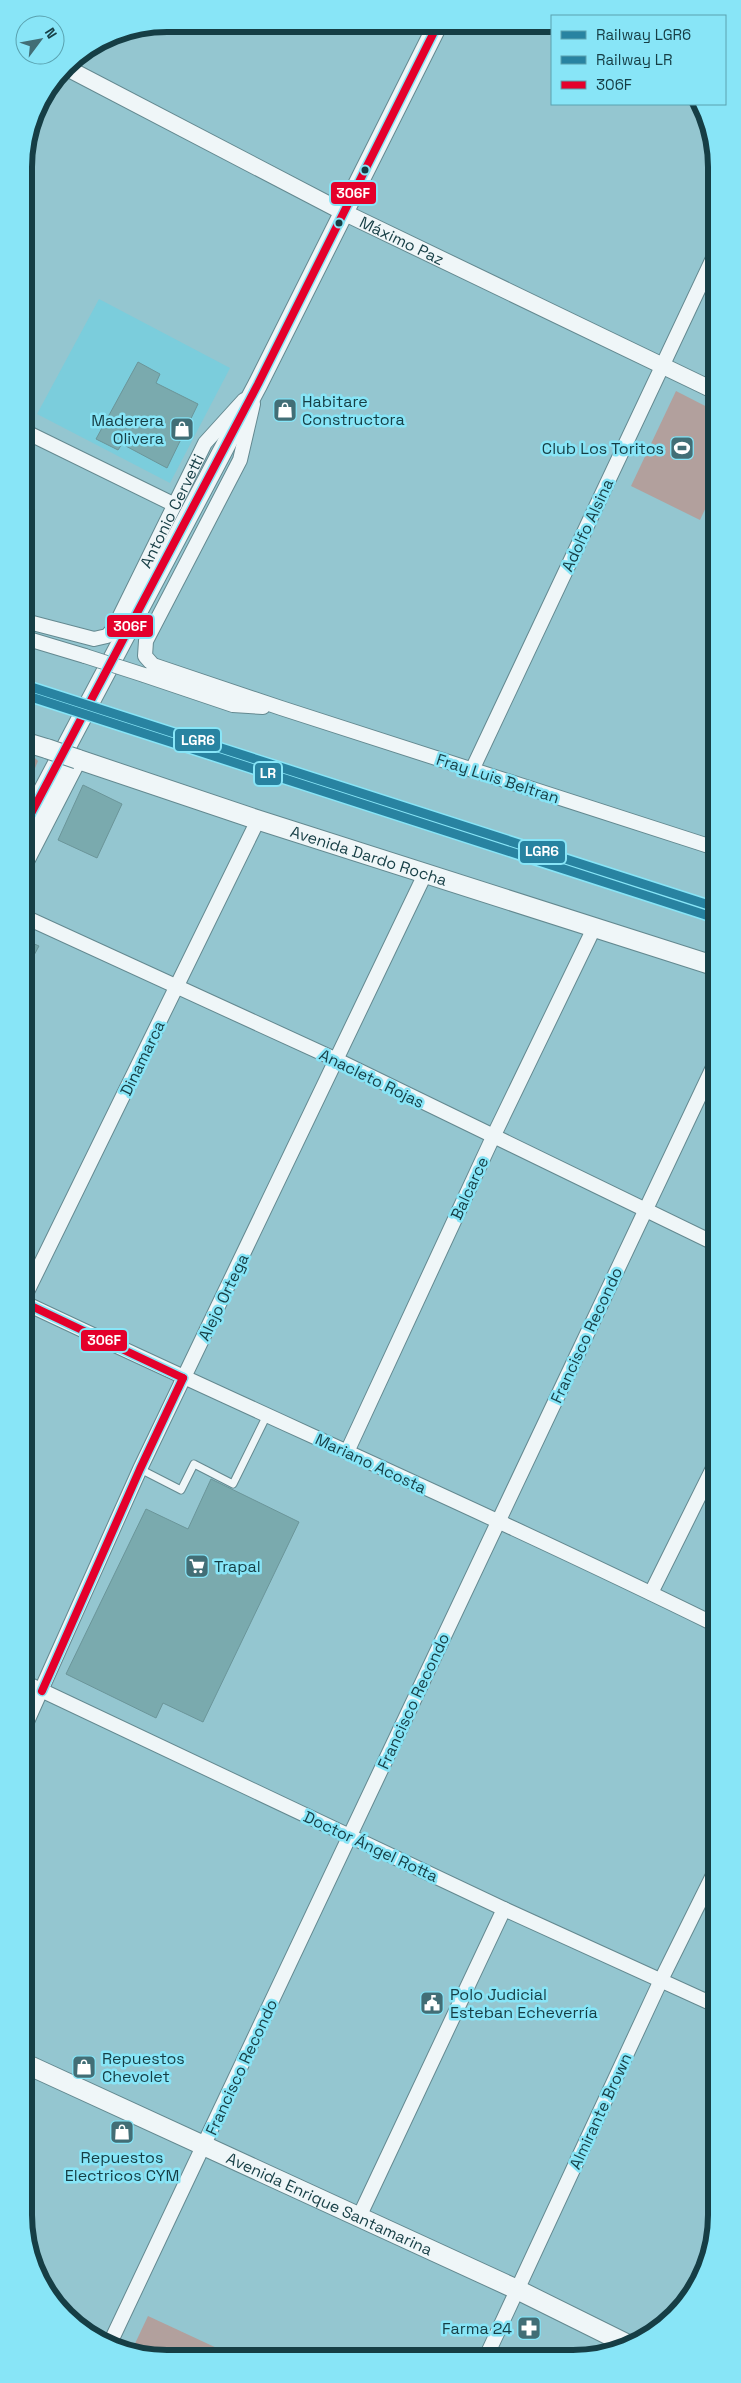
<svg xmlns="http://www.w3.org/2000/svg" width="741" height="2383" font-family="'Space Grotesk',sans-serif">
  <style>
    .built { fill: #7bcddc }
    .green { fill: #b2a09d }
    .building { fill: #7aaaae; stroke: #6b9599 }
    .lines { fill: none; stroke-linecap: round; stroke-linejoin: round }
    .service-casing { stroke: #648990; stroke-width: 9 }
    .minor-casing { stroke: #648990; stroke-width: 16 }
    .tertiary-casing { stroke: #648990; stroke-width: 18 }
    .secondary-casing { stroke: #648990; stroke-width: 21 }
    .service { stroke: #eff6f8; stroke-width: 7 }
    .minor { stroke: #eff6f8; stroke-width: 14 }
    .tertiary { stroke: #eff6f8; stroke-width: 16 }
    .secondary { stroke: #eff6f8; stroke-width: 19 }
    .minor-bridge-casing { stroke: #648990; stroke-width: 16; stroke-linecap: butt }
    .secondary-bridge-casing { stroke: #648990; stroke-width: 21; stroke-linecap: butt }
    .minor-bridge { stroke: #eff6f8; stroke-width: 14 }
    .secondary-bridge { stroke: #eff6f8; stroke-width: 19 }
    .bus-1-casing { stroke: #88e5f7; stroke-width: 11 }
    .bus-1 { stroke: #e4002b; stroke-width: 8 }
    .rail-1-casing { stroke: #88e5f7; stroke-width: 12 }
    .rail-2-casing { stroke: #88e5f7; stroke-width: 12 }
    .rail-1 { stroke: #2883a1; stroke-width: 9 }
    .rail-2 { stroke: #2883a1; stroke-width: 9 }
    .bus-dot { fill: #163e45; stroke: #88e5f7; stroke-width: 2 }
    .labels { text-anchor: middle; stroke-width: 5; stroke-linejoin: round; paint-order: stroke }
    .street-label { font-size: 16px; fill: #163e45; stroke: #88e5f7 }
    .poi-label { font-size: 16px; fill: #163e45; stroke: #88e5f7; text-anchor: start }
    .rim { fill: none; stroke: #163e45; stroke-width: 6 }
    .line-badge { stroke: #88e5f7; stroke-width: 2 }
    .badge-label { font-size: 14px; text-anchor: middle; font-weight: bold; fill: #fff }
  </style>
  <rect width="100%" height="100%" fill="#94c6d0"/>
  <!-- built -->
  <path class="built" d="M99,299L230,368L170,483L37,414Z"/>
  <!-- green -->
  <g class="green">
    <path d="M676,391L715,411V488L700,520L631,486Z"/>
    <path d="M25,753L31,754L38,761L25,792Z"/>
    <path d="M148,2316L219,2349L215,2357H140L131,2352Z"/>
  </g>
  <!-- building -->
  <g class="building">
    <path d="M138,362L160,374L156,383L198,404L167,468L122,444L118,450L96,439Z"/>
    <path d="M83,785L122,804L97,858L58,840Z"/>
    <path d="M25,940L39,946L27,968L25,967Z"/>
    <path d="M211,1479L299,1522L203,1722L163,1703L156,1718L66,1674L146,1509L188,1529Z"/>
  </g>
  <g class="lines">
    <!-- service casing -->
    <g class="service-casing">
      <path id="service" d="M140,1469L181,1490L194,1464L233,1484L267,1415"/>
    </g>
    <!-- minor casing -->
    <g class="minor-casing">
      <g id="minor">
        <path d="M253,404L240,460L146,641L145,656L153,665L281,708L715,848"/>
        <path d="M24,431L175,505"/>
        <path id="s1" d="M25,621L94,639L107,636L114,628L205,443L244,400"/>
        <path d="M25,638L85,656"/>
        <path d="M144,675L233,705L263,707"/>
        <path d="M472,770L715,254"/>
        <path d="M25,917L337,1060L716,1244"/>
        <path d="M25,1296L258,820"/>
        <path d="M25,1303C255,1412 488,1513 716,1625"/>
        <path d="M347,1452L493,1137L595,926"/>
        <path d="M651,1593L716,1462"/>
        <path d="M26,1683L504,1909L717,2006"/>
        <path d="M26,1724L140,1469L426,872"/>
        <path d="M359,2217L504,1909"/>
        <path d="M111,2341L716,1061"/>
        <path d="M486,2357L661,1980L717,1867"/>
      </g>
    </g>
    <!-- tertiary casing -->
    <g class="tertiary-casing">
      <g id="tertiary">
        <path id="s2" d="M65,67L343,212L715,391"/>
      </g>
    </g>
    <!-- secondary casing -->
    <g class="secondary-casing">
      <g id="secondary">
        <path d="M25,742L48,749"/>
        <path d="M25,825L258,384L437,26"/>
        <path id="s3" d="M25,860L77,759L258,820L715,966"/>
        <path id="s4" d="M26,2064L518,2290L631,2346"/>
      </g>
    </g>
    <!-- service -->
    <use href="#service" class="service"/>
    <!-- minor -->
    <use href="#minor" class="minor"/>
    <!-- tertiary -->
    <use href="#tertiary" class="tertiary"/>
    <!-- secondary -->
    <use href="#secondary" class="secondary"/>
    <!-- minor-bridge casing -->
    <g class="minor-bridge-casing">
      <path id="minor-bridge" d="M85,656L144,675"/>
    </g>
    <!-- secondary-bridge casing -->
    <g class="secondary-bridge-casing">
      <path id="secondary-bridge" d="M48,749L77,759"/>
    </g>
    <!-- minor-bridge -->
    <use href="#minor-bridge" class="minor-bridge"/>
    <!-- secondary-bridge -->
    <use href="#secondary-bridge" class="secondary-bridge"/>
    <!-- bus-1 casing -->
    <g class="bus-1-casing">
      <g id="bus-1">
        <path d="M25,825L258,384L437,26"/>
        <path d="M25,1303L183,1378"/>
        <path d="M42,1691L140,1469L183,1378"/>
      </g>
    </g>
    <!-- bus-1 -->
    <use href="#bus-1" class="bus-1"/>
    <!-- rail-1 casing -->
    <g class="rail-1-casing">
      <path id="rail-1" d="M25,685L715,907"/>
    </g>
    <!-- rail-2 casing -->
    <g class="rail-2-casing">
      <path id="rail-2" d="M25,695L712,917"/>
    </g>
    <!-- rail-1 -->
    <use href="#rail-1" class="rail-1"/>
    <!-- rail-2 -->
    <use href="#rail-2" class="rail-2"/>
  </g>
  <!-- icons -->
  <defs>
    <g id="shop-square" transform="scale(1.25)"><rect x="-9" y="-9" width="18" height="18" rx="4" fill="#426e76" stroke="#88e5f7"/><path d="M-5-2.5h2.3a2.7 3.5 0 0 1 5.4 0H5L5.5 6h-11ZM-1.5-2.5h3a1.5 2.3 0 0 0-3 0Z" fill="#fff"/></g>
    <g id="stadium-square" transform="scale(1.25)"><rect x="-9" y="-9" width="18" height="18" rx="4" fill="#426e76" stroke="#88e5f7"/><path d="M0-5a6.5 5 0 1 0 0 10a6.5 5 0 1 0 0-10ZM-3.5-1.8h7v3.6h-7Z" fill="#fff"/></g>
    <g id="supermarket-square" transform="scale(1.25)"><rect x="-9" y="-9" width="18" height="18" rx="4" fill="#426e76" stroke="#88e5f7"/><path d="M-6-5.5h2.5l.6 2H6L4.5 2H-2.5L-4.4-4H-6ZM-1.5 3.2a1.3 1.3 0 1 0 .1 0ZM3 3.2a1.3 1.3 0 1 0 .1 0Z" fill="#fff"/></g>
    <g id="civic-square" transform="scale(1.25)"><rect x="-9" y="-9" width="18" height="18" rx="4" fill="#426e76" stroke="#88e5f7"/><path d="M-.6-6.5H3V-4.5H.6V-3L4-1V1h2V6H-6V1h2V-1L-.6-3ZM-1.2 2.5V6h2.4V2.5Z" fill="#fff"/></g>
    <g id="pharmacy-square" transform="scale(1.25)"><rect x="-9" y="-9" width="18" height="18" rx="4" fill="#426e76" stroke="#88e5f7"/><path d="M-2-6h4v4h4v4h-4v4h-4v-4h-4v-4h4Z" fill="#fff"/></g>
  </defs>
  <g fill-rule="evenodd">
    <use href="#shop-square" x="285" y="410"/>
    <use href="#shop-square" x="182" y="429"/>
    <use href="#stadium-square" x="682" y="448"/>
    <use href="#supermarket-square" x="197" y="1566"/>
    <use href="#civic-square" x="432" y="2003"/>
    <use href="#shop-square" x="84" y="2067"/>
    <use href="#shop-square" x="122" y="2132"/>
    <use href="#pharmacy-square" x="529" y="2328"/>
  </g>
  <!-- markers -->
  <g class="bus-dot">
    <circle cx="365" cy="170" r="4.5"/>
    <circle cx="339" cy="223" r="4.5"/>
  </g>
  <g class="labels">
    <!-- street labels -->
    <g class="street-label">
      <text dy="6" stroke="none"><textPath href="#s2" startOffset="379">Máximo Paz</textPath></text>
      <text dy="6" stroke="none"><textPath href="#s1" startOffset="226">Antonio Cervetti</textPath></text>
      <text transform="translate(587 525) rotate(-65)" y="6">Adolfo Alsina</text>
      <text transform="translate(498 778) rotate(18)" y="6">Fray Luis Beltran</text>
      <text dy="6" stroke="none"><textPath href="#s3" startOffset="421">Avenida Dardo Rocha</textPath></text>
      <text transform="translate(142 1058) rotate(-64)" y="6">Dinamarca</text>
      <text transform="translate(372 1078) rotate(26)" y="6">Anacleto Rojas</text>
      <text transform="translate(469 1188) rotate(-65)" y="6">Balcarce</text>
      <text transform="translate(223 1297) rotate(-64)" y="6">Alejo Ortega</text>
      <text transform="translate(586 1335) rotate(-65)" y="6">Francisco Recondo</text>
      <text transform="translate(371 1463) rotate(25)" y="6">Mariano Acosta</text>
      <text transform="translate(413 1701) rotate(-65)" y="6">Francisco Recondo</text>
      <text transform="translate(371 1846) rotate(25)" y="6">Doctor Ángel Rotta</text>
      <text transform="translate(241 2067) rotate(-65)" y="6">Francisco Recondo</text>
      <text transform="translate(600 2111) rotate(-65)" y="6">Almirante Brown</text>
      <text dy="6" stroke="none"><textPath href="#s4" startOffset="334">Avenida Enrique Santamarina</textPath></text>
    </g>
    <!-- poi labels -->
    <g class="poi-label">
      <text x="302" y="407">Habitare<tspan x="302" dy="18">Constructora</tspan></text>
      <text x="164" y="426" text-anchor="end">Maderera<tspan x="164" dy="18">Olivera</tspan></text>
      <text x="664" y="454" text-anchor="end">Club Los Toritos</text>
      <text x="214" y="1572">Trapal</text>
      <text x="450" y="2000">Polo Judicial<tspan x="450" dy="18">Esteban Echeverría</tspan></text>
      <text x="102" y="2064">Repuestos<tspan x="102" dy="18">Chevolet</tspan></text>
      <text x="122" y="2163" text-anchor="middle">Repuestos<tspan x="122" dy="18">Electricos CYM</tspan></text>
      <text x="512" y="2334" text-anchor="end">Farma 24</text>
    </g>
  </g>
  <!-- crop -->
  <path d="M0 0H741V2383H0ZM167 32H573A135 135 0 0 1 708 167V2215A135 135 0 0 1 573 2350H167A135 135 0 0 1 32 2215V167A135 135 0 0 1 167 32Z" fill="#88e5f7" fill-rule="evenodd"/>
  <path class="rim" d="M167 32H573A135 135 0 0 1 708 167V2215A135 135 0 0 1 573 2350H167A135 135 0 0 1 32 2215V167A135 135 0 0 1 167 32Z"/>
  <g class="line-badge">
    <rect x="330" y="181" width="47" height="24" rx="5" fill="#e4002b"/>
    <rect x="106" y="614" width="48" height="24" rx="5" fill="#e4002b"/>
    <rect x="174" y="728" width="47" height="24" rx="5" fill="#2883a1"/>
    <rect x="254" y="762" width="28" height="24" rx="5" fill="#2883a1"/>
    <rect x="519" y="840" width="47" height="24" rx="5" fill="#2883a1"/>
    <rect x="80" y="1329" width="48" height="23" rx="5" fill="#e4002b"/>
  </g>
  <g class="badge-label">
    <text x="353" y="198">306F</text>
    <text x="130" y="631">306F</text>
    <text x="198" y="745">LGR6</text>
    <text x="268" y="778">LR</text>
    <text x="542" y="856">LGR6</text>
    <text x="104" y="1345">306F</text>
  </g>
  <!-- legend -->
  <rect x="551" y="15" width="175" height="90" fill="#88e5f7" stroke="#5aa2b0"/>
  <rect x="561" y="31" width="25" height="8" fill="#2883a1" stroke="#5aa2b0"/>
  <text x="596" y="40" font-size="15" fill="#163e45">Railway LGR6</text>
  <rect x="561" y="56" width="25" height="8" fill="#2883a1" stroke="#5aa2b0"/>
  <text x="596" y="65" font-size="15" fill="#163e45">Railway LR</text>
  <rect x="561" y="81" width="25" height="8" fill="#e4002b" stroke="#5aa2b0"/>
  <text x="596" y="90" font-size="15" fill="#163e45">306F</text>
  <!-- north arrow -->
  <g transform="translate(40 40) rotate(58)"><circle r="24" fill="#88e5f7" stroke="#5aa2b0"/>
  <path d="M0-4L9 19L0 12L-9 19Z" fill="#426e76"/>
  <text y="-8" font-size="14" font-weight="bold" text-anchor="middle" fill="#163e45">N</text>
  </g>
</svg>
